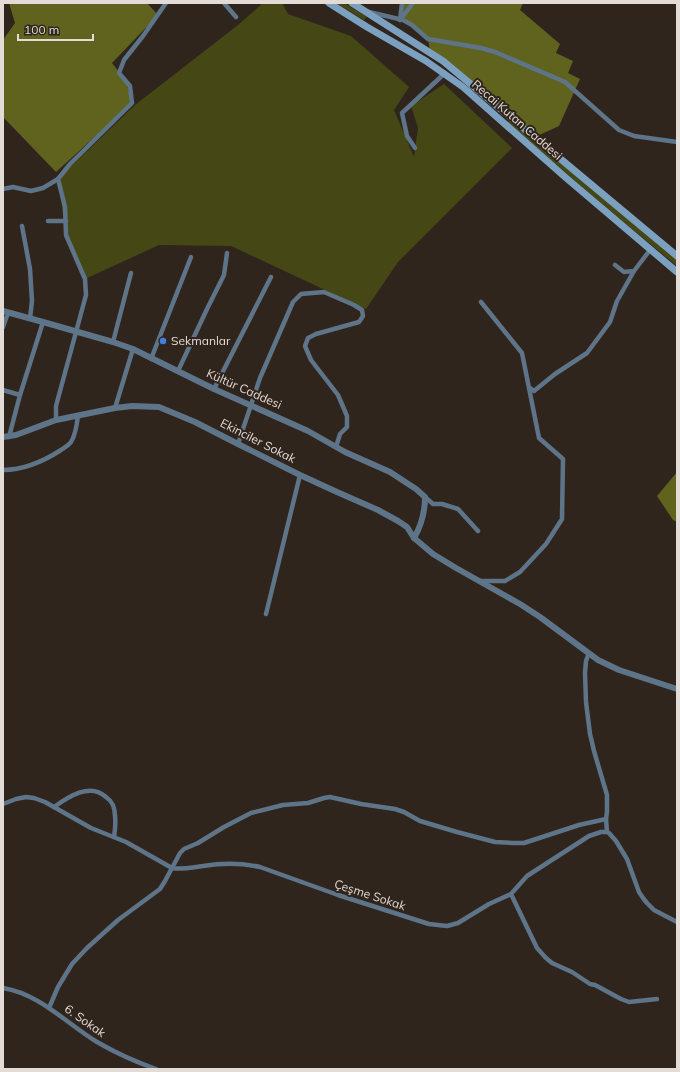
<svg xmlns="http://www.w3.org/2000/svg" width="680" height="1072" font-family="Mulish,sans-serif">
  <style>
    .green { fill: #454814 }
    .forest { fill: #5f631d }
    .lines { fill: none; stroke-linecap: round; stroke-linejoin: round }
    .minor { stroke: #5e7488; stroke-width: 4.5 }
    .tertiary { stroke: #5e7488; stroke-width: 6 }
    .secondary { stroke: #7ca0c0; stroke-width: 7 }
    .shop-dot { fill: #3f7fe0; stroke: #30251d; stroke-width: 1.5 }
    .labels { text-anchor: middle; stroke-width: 4; stroke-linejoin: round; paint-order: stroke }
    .street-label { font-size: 12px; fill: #e3dbd6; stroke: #30251d }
    .poi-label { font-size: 12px; fill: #e3dbd6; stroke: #30251d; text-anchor: start }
  </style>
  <rect width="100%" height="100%" fill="#30251d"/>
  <!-- green -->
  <g class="green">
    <path d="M263,3H282L288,14L351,36L409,87L394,110L414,157L418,128L411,106L444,84L512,148L398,262L366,309L231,246L159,245L85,279L66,235L58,179L135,105L238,25Z"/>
    <path d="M336,3H344L367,17L364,20Z"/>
    <path d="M510,120L677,260V266L620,219L507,123Z"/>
  </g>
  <!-- forest -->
  <g class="forest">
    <path d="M9,3H147L158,15L112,63L126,81L132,103L56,172L3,117V40L15,23Z"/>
    <path d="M402,3H523L520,10L560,44L556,53L573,61L568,73L580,79L559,126L535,137L430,51L428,39L412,25L400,20Z"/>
    <path d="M677,472V522L673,520L657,496Z"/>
  </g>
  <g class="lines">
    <!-- minor -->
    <g class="minor">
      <path d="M224,3L236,17"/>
      <path d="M369,12L403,20L412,25L428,39L481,48L495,52L565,82L619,130L634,136L677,142"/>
      <path d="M400,20L413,3"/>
      <path d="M400,20L402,3"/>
      <path d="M415,148L407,136L402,113L445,73"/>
      <path d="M3,189L13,187L31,191L43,188L58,179"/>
      <path d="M48,221H66"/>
      <path d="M22,226L30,269L32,301L30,318"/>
      <path d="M615,265L624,272L634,271L650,250"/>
      <path d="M3,327L8,313"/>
      <path d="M113,342L131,273"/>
      <path d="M151,359L191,257"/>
      <path d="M178,371L207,309L224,275L227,253"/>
      <path d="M530,388L534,391L555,374L587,353L610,322L617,301L634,271"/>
      <path d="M214,389L271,277"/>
      <path d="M3,390L20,395"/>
      <path d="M115,408L133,349"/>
      <path d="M56,420V406L86,295L85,279L66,235L65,207L58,179L70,164L132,103L130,86L119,73L124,60L143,36L166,3"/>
      <path d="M9,437L20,395L43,322"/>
      <path d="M238,444L260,378L293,302L301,294L324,292L354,305L362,310L363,316L359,322L316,334L308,338L305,346L311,360L338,395L347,416V427L340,434L336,447"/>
      <path d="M3,470C24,470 44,461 61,450C64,448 69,445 71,442C76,434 77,424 78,415"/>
      <path d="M425,497L433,504H442L458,509L478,531"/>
      <path d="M480,581H505L520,572L546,544L562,519L563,459L539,438L522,353L481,302"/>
      <path d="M266,614L300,475"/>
      <path d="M589,653L586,661L585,673L586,702L590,734L594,751L607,795V812L606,819L607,832"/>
      <path d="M3,804L16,799L26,797L34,798L45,802L91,828L126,842L172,868C183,870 193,867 203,866C222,863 241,863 260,867L338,895L429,924L447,926L458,923L489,904L511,894L527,876L589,836L601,832H607L609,833L616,841L627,859L639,892L643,898L647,903L654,910L677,922"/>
      <path d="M54,807C68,797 90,782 106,797C112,801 115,808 115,816C116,823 115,830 114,837"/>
      <path d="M511,894L537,948L546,958L552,963L572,972L590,984L595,985L621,999L629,1002L657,999"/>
      <path d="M3,988C40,994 67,1024 97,1042C116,1053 136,1062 156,1069"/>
      <path d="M49,1008L58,987L72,964L87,948L118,920L160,889L165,881L180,853L184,849L198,843L224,827L251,813L283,805L308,803L324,798L330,797L361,804L395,809L404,812L420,821L457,832L495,842L513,843H524L579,825L606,819"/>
    </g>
    <!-- tertiary -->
    <g class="tertiary">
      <path d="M3,311L43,322L113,342L133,349L214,389L308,431L345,452L390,472L416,489L425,497C425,511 421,526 414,538"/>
      <path d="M3,437L16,435L56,420L115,408L132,406L159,407L195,422L238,444L300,475L337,492L378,510L398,521L407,527L414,538L433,554L456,568L520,604L540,617L598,660L619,670L677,689"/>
    </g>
    <!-- secondary -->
    <g class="secondary">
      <path d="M329,3L367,27L426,61L463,87L565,177L677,272"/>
      <path d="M352,3L443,61L677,256"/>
    </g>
  </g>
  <!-- markers -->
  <circle class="shop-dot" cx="163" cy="341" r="4"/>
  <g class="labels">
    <!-- street labels -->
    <g class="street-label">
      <text transform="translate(517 120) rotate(41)" y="4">Recai Kutan Caddesi</text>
      <text transform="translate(244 389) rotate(24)" y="4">Kültür Caddesi</text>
      <text transform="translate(258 441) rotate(27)" y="4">Ekinciler Sokak</text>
      <text transform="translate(370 895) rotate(18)" y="4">Çeşme Sokak</text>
      <text transform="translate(85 1021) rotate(35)" y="4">6. Sokak</text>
    </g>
    <!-- poi labels -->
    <g class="poi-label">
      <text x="171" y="345">Sekmanlar</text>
    </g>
  </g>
  <!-- border -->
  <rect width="680" height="1072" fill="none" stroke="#e3dbd6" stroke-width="8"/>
  <!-- scale -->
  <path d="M18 34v6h75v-6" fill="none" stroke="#e3dbd6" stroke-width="2"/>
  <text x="24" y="34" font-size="12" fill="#e3dbd6" stroke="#30251d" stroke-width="3" paint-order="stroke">100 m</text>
</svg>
